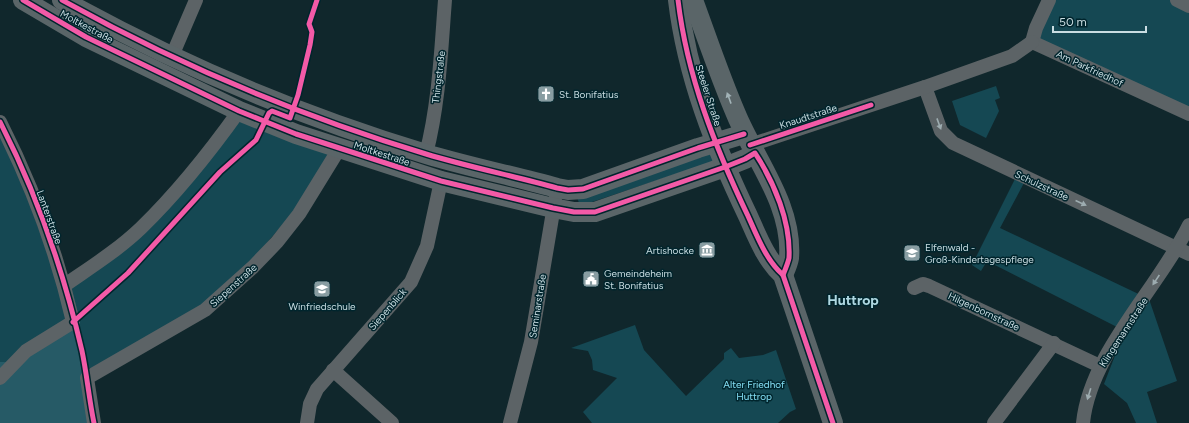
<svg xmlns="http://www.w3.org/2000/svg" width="1189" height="423" font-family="Figtree,sans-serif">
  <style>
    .green { fill: #154853 }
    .forest { fill: #265a66 }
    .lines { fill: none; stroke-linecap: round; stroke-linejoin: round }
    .street { stroke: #5c6366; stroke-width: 14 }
    .secondary { stroke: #5a6568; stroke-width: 20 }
    .cycleway-casing { stroke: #00252d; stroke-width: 8 }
    .cycleway { stroke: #f35aa7; stroke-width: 5 }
    .oneway { fill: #a2b3b7 }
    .oneway2 { fill: #9dacb0 }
    .labels { text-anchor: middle; stroke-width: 3; stroke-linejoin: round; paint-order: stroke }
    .street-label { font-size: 10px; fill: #c9dde2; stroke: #00252d }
    .poi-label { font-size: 10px; fill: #c9dde2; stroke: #00252d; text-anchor: start }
    .park-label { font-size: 10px; fill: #85e0f6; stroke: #00252d }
    .district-label { font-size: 14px; font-weight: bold; fill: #afd8e2; stroke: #00252d }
  </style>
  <rect width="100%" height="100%" fill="#10272c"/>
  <!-- green -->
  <g class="green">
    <path d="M1050,0H1175L1189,7V113L1033,42Z"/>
    <path d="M996,86L1000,98L995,100L999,111L986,138L960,125L952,101Z"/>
    <path d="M239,112L336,149L295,210L248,265L201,306L92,369L85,366L65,285L140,229Z"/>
    <path d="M0,124L73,321L13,362H0Z"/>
    <path d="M710,149L715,161L580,206L577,197Z"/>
    <path d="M1016,177L1025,181L1000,228L1149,299L1177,381L1147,392L1157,423H1136L1127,403L1104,384L1121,340L1117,327L987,261L981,271L972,265Z"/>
    <path d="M635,325L644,350L686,396L724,359V353L731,348L739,358L763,355L776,350L796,409L790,412L778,423H592L583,412L617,378L593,370L592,360L588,351L571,348Z"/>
  </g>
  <!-- forest -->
  <path class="forest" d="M73,322L88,379L93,423H0V362H13Z"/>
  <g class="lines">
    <!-- street -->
    <g class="street">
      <path d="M1177,0L1189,6"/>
      <path d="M1032,42L1189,114"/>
      <path d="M1032,42L1036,28L1049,0"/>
      <path d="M172,56L196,0"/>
      <path d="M925,87L941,131L953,143L1189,254"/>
      <path d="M0,122C32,185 57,253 73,322L26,351L0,378"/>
      <path d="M750,145L925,87L1012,56L1032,42"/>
      <path d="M426,154C439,104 441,51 445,0"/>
      <path d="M65,285C91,267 118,250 141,228C178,192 209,153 239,111"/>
      <path d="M914,288L923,284L929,286L1100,366"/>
      <path d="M333,370L392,423"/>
      <path d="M94,423L87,378L205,310L253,267L277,242L299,214L339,149"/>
      <path d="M307,423L310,404L317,389L411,282L427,246L441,181"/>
      <path d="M510,423L531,342L555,200"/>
      <path d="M994,423L1054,343"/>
      <path d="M1083,423C1090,353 1158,289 1189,225"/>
    </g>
    <!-- secondary -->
    <g class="secondary">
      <path d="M23,0L86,37L239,111L296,134L441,181L553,208L574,212H595L725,167L745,159L755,153"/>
      <path d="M62,0C177,64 300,116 426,154C469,167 514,176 557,188L568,190L583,189L698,148L744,134"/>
      <path d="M678,0C687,76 715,147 748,216C757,236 766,260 783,275L833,423"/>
      <path d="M693,0C707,38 720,77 736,114C755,160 793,205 789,258C788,264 785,270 783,275"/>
    </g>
    <!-- cycleway casing -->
    <g class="cycleway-casing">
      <g id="cycleway">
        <path d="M23,0L86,37L239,111L296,134L441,181L553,208L574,212H595L725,167L745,159L755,153C774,182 791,222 789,258C788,263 785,270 783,275"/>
        <path d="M62,0C177,64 300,116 426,154C469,167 514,176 557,188L568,190L583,189L698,148L744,134"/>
        <path d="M678,0C687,76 715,147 748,216C757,236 766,260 783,275L833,423"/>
        <path d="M0,122C37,194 64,273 82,351C87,375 89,399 94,423"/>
        <path d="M750,145L871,105"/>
        <path d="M73,322L128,273L220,172L256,140L269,113L272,111L290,118L298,95L310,45L312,32L309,24L317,0"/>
      </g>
    </g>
    <!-- cycleway -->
    <use href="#cycleway" class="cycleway"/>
  </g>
  <!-- one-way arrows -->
  <defs><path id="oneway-solid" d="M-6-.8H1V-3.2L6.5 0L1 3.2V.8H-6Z"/></defs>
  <use class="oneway" href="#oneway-solid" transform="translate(729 98) rotate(-110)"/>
  <g class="oneway2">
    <use href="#oneway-solid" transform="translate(939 124) rotate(70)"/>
    <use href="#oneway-solid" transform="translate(1081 203) rotate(25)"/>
    <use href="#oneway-solid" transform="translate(1156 280) rotate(124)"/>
    <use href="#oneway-solid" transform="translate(1089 394) rotate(107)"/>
  </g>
  <!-- icons -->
  <defs>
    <g id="church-square" transform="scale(0.9)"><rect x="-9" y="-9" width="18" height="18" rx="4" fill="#889da2" stroke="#00252d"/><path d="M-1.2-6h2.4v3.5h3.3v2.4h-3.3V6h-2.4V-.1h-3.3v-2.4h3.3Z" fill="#fff"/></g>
    <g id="museum-square" transform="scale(0.9)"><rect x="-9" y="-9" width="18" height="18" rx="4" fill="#889da2" stroke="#00252d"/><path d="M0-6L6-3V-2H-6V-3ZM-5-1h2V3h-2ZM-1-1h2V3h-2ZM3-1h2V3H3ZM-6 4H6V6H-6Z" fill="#fff"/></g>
    <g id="school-square" transform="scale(0.9)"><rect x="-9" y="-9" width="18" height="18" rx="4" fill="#889da2" stroke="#00252d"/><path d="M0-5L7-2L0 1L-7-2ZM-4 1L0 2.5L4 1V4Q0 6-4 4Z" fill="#fff"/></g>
    <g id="civic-square" transform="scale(0.9)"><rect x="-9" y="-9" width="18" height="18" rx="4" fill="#889da2" stroke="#00252d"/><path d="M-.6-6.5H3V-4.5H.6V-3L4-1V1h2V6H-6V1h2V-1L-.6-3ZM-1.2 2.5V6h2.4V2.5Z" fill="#fff"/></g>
  </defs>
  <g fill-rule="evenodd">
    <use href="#church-square" x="546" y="94"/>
    <use href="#museum-square" x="707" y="250"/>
    <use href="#school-square" x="912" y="253"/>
    <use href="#civic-square" x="591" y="279"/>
    <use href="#school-square" x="322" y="289"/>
  </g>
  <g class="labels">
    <!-- street labels -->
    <g class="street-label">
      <text transform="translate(87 26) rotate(28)" y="4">Moltkestraße</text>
      <text transform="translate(1090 68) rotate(25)" y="4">Am Parkfriedhof</text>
      <text transform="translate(438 77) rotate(-83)" y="4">Thingstraße</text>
      <text transform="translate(709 95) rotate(72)" y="4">Steeler Straße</text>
      <text transform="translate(808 116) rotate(-18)" y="4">Knaudtstraße</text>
      <text transform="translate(382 153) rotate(18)" y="4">Moltkestraße</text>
      <text transform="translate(1042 185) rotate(25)" y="4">Schulzstraße</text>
      <text transform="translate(50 217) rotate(70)" y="4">Lanterstraße</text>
      <text transform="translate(233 285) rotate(-42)" y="4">Siepenstraße</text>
      <text transform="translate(537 306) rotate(-81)" y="4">Seminarstraße</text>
      <text transform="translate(387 309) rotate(-49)" y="4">Siepenblick</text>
      <text transform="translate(984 311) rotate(25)" y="4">Hilgenbornstraße</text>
      <text transform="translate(1123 332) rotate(-57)" y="4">Klingemannstraße</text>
    </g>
    <!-- poi labels -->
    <g class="poi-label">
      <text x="559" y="98">St. Bonifatius</text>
      <text x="925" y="251">Elfenwald -<tspan x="925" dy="12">Groß-Kindertagespflege</tspan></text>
      <text x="694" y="254" text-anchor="end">Artishocke</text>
      <text x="604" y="277">Gemeindeheim<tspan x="604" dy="12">St. Bonifatius</tspan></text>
      <text x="322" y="310" text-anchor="middle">Winfriedschule</text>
    </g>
    <!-- park labels -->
    <g class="park-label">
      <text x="754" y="388">Alter Friedhof<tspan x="754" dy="12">Huttrop</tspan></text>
    </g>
    <!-- district labels -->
    <g class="district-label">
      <text x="853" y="305">Huttrop</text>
    </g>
  </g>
  <!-- scale -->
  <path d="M1053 26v6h93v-6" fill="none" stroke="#c9dde2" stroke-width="2"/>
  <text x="1059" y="26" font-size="12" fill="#c9dde2" stroke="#00252d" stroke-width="3" paint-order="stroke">50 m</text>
</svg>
